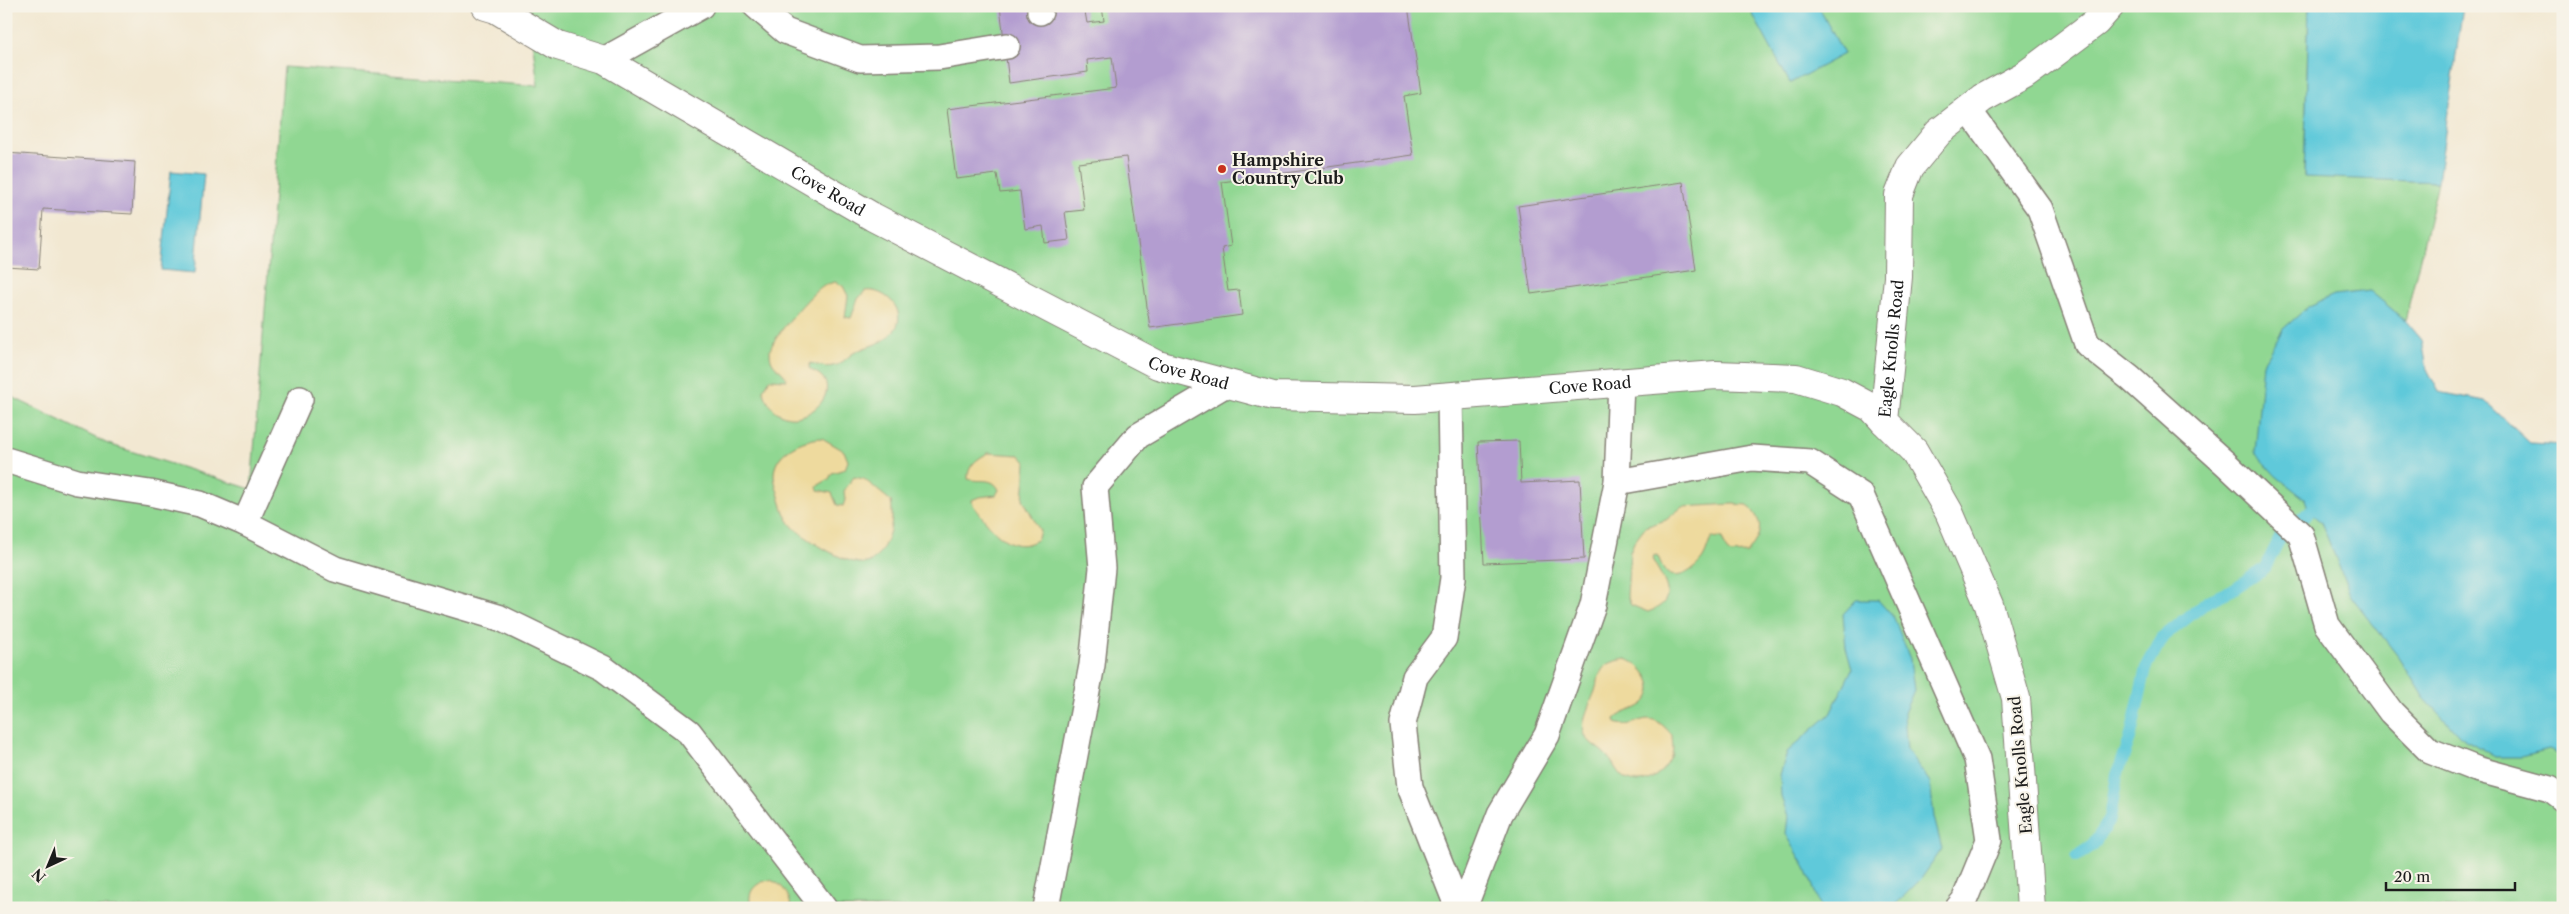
<svg xmlns="http://www.w3.org/2000/svg" width="2569" height="914" font-family="'Libre Caslon Text',serif">
  <style>
    .green { fill: #90d792; stroke: #567a57 }
    .sand { fill: #eeda9e; stroke: #857b5d }
    .water { fill: #5fc9da; stroke: #3e727b }
    .lines { fill: none; stroke-linecap: round; stroke-linejoin: round }
    .stream { stroke: #5fc9da; stroke-width: 12 }
    .building { fill: #b39dd0 }
    .lane-casing { stroke: #878277; stroke-width: 28 }
    .street-casing { stroke: #878277; stroke-width: 30 }
    .lane { stroke: #fff; stroke-width: 25 }
    .street { stroke: #fff; stroke-width: 28 }
    .poi-dot { fill: #c8321e; stroke: #f7f3e8; stroke-width: 2 }
    .labels { text-anchor: middle; stroke-width: 4; stroke-linejoin: round; paint-order: stroke }
    .poi-label { font-size: 16px; font-weight: bold; fill: #1c1c1c; stroke: #f7f3e8; text-anchor: start }
    .street-label { font-size: 16px; fill: #1c1c1c; stroke: #f7f3e8 }
  </style>
  <rect width="100%" height="100%" fill="#f7f3e8"/>
  <filter id="ink" filterUnits="userSpaceOnUse"><feTurbulence type="fractalNoise" baseFrequency=".02" numOctaves="2"/><feDisplacementMap in="SourceGraphic" scale="10" xChannelSelector="R" yChannelSelector="G"/><feConvolveMatrix kernelMatrix="1 2 1 2 8 2 1 2 1" color-interpolation-filters="sRGB"/></filter>
  <filter id="wash" filterUnits="userSpaceOnUse"><feTurbulence type="fractalNoise" baseFrequency=".0096" numOctaves="4" result="noise"/><feDisplacementMap in="SourceGraphic" scale="20" xChannelSelector="R" yChannelSelector="G"/><feGaussianBlur stdDeviation="1.12" result="paint"/><feColorMatrix in="noise" values="0 0 0 0 0 0 0 0 0 0 0 0 0 0 0 0 0 1.4 0 .05"/><feComposite in="paint" operator="in"/></filter>
  <g filter="url(#wash)">
    <rect width="100%" height="100%" fill="#f2e8d2"/>
    <!-- green -->
    <path class="green" d="M528,6H2309L2304,176L2438,182L2405,321L2563,718V908H6V394L108,444L251,489L284,67L538,86Z"/>
    <!-- sand -->
    <g class="sand">
      <path d="M835,282L843,286L848,296L845,317L851,318L858,299L865,291C883,288 905,307 897,326C895,330 890,336 887,338C876,346 862,347 852,354C845,359 841,365 833,366C824,368 818,365 810,363L809,368C813,372 819,373 822,377C844,400 781,447 763,390L770,379L787,380C783,368 769,368 770,351C771,339 813,291 824,285C827,284 832,283 835,282Z"/>
      <path d="M822,438L844,451L848,461L845,469L832,473L829,479L817,486L818,490L832,493L837,505L843,506L845,500L844,491L854,477L864,479L891,501C894,519 891,532 883,548C880,553 875,560 870,562C853,570 806,539 793,527C785,518 782,507 779,496C777,489 774,481 774,474C775,451 803,439 822,438Z"/>
      <path d="M988,453L1020,455L1026,462L1023,499L1040,531L1037,540C1009,557 989,525 973,505L972,500L979,497L996,495L999,490C993,476 979,483 968,479C967,466 977,459 988,453Z"/>
      <path d="M1733,504L1748,505C1765,524 1762,534 1747,553L1731,554L1727,551L1722,538L1712,537C1708,543 1707,552 1703,558C1696,569 1674,585 1664,569C1661,565 1660,560 1657,555L1653,556L1652,559C1664,581 1681,600 1648,612L1631,605L1627,596L1630,552L1635,540L1645,527L1666,520L1682,507Z"/>
      <path d="M1626,659C1643,665 1662,688 1643,704C1634,711 1623,711 1615,719L1616,723C1638,732 1645,702 1672,735C1672,741 1674,748 1672,754C1666,773 1643,790 1624,778C1615,771 1613,761 1605,754C1598,747 1586,742 1584,732C1581,720 1591,702 1595,691C1601,669 1601,663 1626,659Z"/>
      <path d="M770,880C783,884 790,895 791,908H752C745,892 756,882 770,880Z"/>
    </g>
    <!-- water -->
    <g class="water">
      <path d="M1748,6H1818L1844,54L1790,83Z"/>
      <path d="M2309,6H2463L2438,182L2304,177Z"/>
      <path d="M171,171L204,174L195,273L161,270Z"/>
      <path d="M2370,291L2405,320L2422,340L2427,369L2439,392L2485,401L2530,443L2563,445V757L2548,750L2521,757H2495L2460,736L2424,698L2400,659L2351,596L2321,522L2309,512L2305,499L2276,476L2255,453L2263,363L2283,329L2309,306L2334,295Z"/>
      <path d="M1856,600H1878L1894,618L1910,659L1914,690L1904,713L1907,750L1930,782L1934,817L1942,849L1921,879L1892,908H1821L1806,868L1786,834L1788,816L1781,797L1780,775L1787,752L1830,714L1852,669L1846,648L1843,614Z"/>
    </g>
    <g class="lines">
      <!-- stream -->
      <g class="stream">
        <path d="M2077,856L2093,845L2110,819L2117,775L2130,739L2146,668L2162,638L2208,601L2232,590L2265,568L2281,536L2309,512"/>
        <path d="M1495,907V908"/>
      </g>
    </g>
    <g id="blocks">
      <!-- building -->
      <g class="building">
        <path d="M1000,6H1084L1087,23L1104,21L1102,6H1408L1421,93L1404,96L1413,155L1222,182L1231,246L1222,248L1228,291L1239,290L1242,315L1150,328L1126,157L1078,163L1084,210L1065,212L1069,240L1045,243L1043,226L1025,229L1020,191L1000,193L997,174L956,179L947,109L1116,88L1112,57L1087,60L1088,72L1009,83Z"/>
        <path d="M6,153L135,162L132,214L43,209L39,269L6,267Z"/>
        <path d="M1683,182L1696,270L1531,294L1518,206Z"/>
        <path d="M1519,441L1521,483L1580,480L1584,559L1484,563L1478,442Z"/>
      </g>
    </g>
  </g>
  <g filter="url(#ink)">
    <use href="#blocks" fill-opacity="0" stroke="#878277" stroke-width="1"/>
    <g class="lines">
      <!-- lane casing -->
      <g class="lane-casing">
        <g id="lane">
          <path d="M756,6L785,31L860,59L939,57L1007,46"/>
          <path d="M1040,6V12"/>
          <path d="M604,60L701,6"/>
          <path d="M1968,109L2040,209L2087,344L2130,378L2226,464L2301,535L2327,625L2391,712L2430,751L2476,769L2550,789L2563,799"/>
          <path d="M1450,396L1453,578L1444,638L1415,677L1403,724L1410,787L1458,908"/>
          <path d="M300,399L245,523L335,569L500,618L603,668L689,732L824,908"/>
          <path d="M6,460L77,482L150,493L200,504L245,523"/>
          <path d="M1617,482L1752,458L1810,462L1861,495L1977,759L1989,840L1964,901L1958,908"/>
          <path d="M1046,908L1092,665L1102,568L1095,487L1138,436L1228,383"/>
          <path d="M1464,908L1500,814L1547,735L1593,605L1617,482L1621,382"/>
        </g>
      </g>
      <!-- street casing -->
      <g class="street-casing">
        <g id="street">
          <path id="s1" d="M486,6L496,9L558,46L604,60L873,217L1158,365L1273,396L1415,399L1716,375L1796,378L1842,392L1872,408L1884,421"/>
          <path id="s2" d="M2031,908L2016,698L1989,605L1949,512L1914,451L1884,421L1898,277L1899,195L1910,167L1939,132L1983,98L2025,75L2040,64L2096,22L2110,6"/>
        </g>
      </g>
      <!-- lane -->
      <use href="#lane" class="lane"/>
      <!-- street -->
      <use href="#street" class="street"/>
    </g>
  </g>
  <!-- markers -->
  <circle class="poi-dot" cx="1222" cy="169" r="5"/>
  <g class="labels">
    <!-- poi labels -->
    <g class="poi-label">
      <text x="1232" y="166">Hampshire<tspan x="1232" dy="18">Country Club</tspan></text>
    </g>
    <!-- street labels -->
    <g class="street-label">
      <text dy="6" stroke="none"><textPath href="#s1" startOffset="390">Cove Road</textPath></text>
      <text dy="6" stroke="none"><textPath href="#s2" startOffset="594">Eagle Knolls Road</textPath></text>
      <text dy="6" stroke="none"><textPath href="#s1" startOffset="795">Cove Road</textPath></text>
      <text dy="6" stroke="none"><textPath href="#s1" startOffset="1200">Cove Road</textPath></text>
      <text transform="translate(2020 765) rotate(-95)" y="6">Eagle Knolls Road</text>
    </g>
  </g>
  <!-- margin -->
  <rect width="2569" height="914" fill="none" stroke="#f7f3e8" stroke-width="25"/>
  <!-- north arrow -->
  <g transform="translate(48 866) rotate(224)" stroke="#f7f3e8" stroke-width="4" paint-order="stroke">
  <path d="M0-4L9 19L0 12L-9 19Z" fill="#1c1c1c"/>
  <text y="-8" font-size="14" font-weight="bold" text-anchor="middle" fill="#1c1c1c">N</text>
  </g>
  <!-- scale -->
  <path d="M2386 882v8h129v-8" fill="none" stroke="#1c1c1c" stroke-width="2.5"/>
  <text x="2394" y="882" font-size="15" fill="#1c1c1c" stroke="#f7f3e8" stroke-width="4" paint-order="stroke">20 m</text>
</svg>
